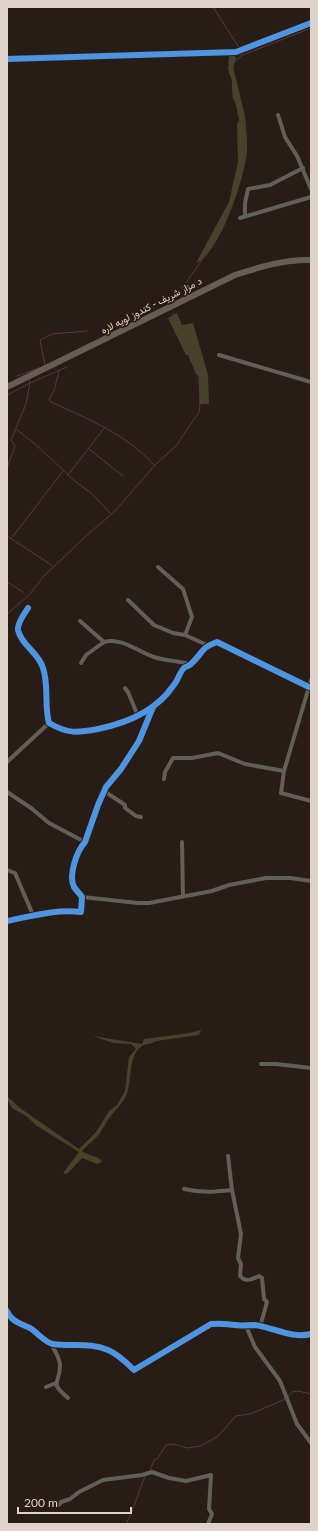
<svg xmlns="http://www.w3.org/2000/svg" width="318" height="1531" font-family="Lato,Vazirmatn,sans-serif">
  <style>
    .green { fill: #46432a }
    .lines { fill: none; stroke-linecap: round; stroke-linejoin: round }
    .stream { stroke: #5a373f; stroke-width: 1 }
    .street { stroke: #625e58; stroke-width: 4 }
    .primary { stroke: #645e57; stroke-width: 6 }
    .cycleway-casing { stroke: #2e1c0f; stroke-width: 8 }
    .cycleway { stroke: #4d94e3; stroke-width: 6 }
    .labels { text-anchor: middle; stroke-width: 3.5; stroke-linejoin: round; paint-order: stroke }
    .street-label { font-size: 10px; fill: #dfd2ca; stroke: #2e1c0f }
  </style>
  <rect width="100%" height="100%" fill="#271d16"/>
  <!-- green -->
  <g class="green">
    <path d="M235,55L236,59L234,63L233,69C240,96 248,123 247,151C245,176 220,254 196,263L229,202L238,162L237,124L239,120L236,105L233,98L232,90V81L228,69L229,56Z"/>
    <path d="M177,313L182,325L193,323L208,375L209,404H200L199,376L196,374L188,355H186L168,318Z"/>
    <path d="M201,1030L199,1035L156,1041C151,1045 146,1043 142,1046C127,1055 133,1084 125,1098C120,1106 115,1110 110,1117C106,1123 103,1128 100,1133C95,1140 87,1145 82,1151C88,1156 97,1155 102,1161L100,1163L97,1164L82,1158L67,1174L63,1173L79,1152L37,1126L26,1116L12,1108L7,1099V1096L20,1108L79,1149L96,1132L109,1111L117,1105L125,1091L129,1057L136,1049L131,1044L113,1043L93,1036L142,1044L144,1039L189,1033Z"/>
  </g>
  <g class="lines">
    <!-- stream -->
    <g class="stream">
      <path d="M213,7L240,49"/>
      <path d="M243,55L311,28"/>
      <path d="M182,288C219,239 249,183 245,120C244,110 240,100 238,90C236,83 235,76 233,69L234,63L242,55V53"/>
      <path d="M169,304L167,302L179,293"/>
      <path d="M45,365L40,340L52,334L87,331"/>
      <path d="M59,371L54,391L49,399L51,402C88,419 126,434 154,465"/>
      <path d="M17,376L42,367"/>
      <path d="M7,395L30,383L67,367"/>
      <path d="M16,429L34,443L76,482L91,493L110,513"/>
      <path d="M89,449L123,476"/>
      <path d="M7,468L15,446L11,440L26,404L30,383L29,380"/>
      <path d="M68,475L105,427"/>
      <path d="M7,536L53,566"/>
      <path d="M11,539L63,471"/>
      <path d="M7,582L23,592"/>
      <path d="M7,614L29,595L44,576L87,535L114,512L156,464L176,446L199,412L200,404L199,376L194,361L173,313"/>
      <path d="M288,1397L292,1392L298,1391L311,1394"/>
      <path d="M150,1471L154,1460L158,1458L166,1445L174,1444L187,1448L200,1446L217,1437L236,1416L250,1414L286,1399"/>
      <path d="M126,1524L131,1514L145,1476"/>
    </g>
    <!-- street -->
    <g class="street">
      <path d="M7,59L236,52L311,23"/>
      <path d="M278,115L285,137L297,156L311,189"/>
      <path d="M245,216V203L248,189L270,185L303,168"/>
      <path d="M240,218L311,197"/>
      <path d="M219,355L311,382"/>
      <path d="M158,567L183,589L192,617L185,635"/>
      <path d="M128,600L154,625L173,633L185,635L207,645"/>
      <path d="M28,608C25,613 17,623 18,630C21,645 39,653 43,668C49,685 44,705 49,723C68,734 77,733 98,729C127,723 156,711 173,686C178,681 179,673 184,668C187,666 190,666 192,663C203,653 200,648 217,642L309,687"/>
      <path d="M80,621L104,642C122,637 138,652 154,657C166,661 179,661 191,664"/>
      <path d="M81,663L86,655L104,642"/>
      <path d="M311,680L284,771L281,793L311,801"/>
      <path d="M125,688L128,692L138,716"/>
      <path d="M7,762L49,723"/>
      <path d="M164,779L165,772L173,758H192L218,753L245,764L284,771"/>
      <path d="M104,791L125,805V808L136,816L141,817"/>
      <path d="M7,792L31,808L49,823L85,842"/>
      <path d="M182,842L183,896"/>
      <path d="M7,870L15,873L33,915"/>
      <path d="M82,897L138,903H149L212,891L229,885L266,878H290L311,881"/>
      <path d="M7,921C31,916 56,909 81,912L82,897C80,894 76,890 74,887C68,875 77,851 85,842L98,805L106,787L121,769L139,741L153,708"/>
      <path d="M261,1064H276L311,1068"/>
      <path d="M228,1156L232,1190"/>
      <path d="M184,1189C202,1193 214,1192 232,1190L241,1234L238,1258L241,1264L240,1276C246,1283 252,1279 259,1276L262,1278L264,1299L267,1302L260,1327"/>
      <path d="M7,1311C11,1321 19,1323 28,1327C37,1331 43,1342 53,1344C71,1347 91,1342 108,1350C118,1354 127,1363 134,1370L211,1324C223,1323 224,1324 235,1325C241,1326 247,1325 254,1325C273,1327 291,1339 311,1334"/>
      <path d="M246,1326L255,1347L280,1381L297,1424L311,1443"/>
      <path d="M54,1344L53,1347C55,1352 60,1359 60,1365C60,1386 48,1381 68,1398"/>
      <path d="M46,1387L56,1383"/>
      <path d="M59,1505L61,1502L70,1499L79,1492L103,1480L142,1475L152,1472L169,1478L186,1481L211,1475L209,1509L212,1514L208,1524"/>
    </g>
    <!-- primary -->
    <path class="primary" d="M7,387L235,275C260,267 285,259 311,260"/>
    <!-- cycleway casing -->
    <g class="cycleway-casing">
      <g id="cycleway">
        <path d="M7,59L236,52L311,23"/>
        <path d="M28,608C25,613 17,623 18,630C21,645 39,653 43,668C49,685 44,705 49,723C68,734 77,733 98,729C127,723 156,711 173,686C178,681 179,673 184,668C187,666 190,666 192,663C203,653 200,648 217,642L309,687"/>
        <path d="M7,921C31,916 56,909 81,912L82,897C80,894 76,890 74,887C68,875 77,851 85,842L98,805L106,787L121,769L139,741L153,707"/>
        <path d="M7,1311C11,1321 19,1323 28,1327C37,1331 43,1342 53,1344C71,1347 91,1342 108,1350C118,1354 127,1363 134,1370L211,1324C223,1323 224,1324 235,1325C241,1326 247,1325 254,1325C273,1327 291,1339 311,1334"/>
      </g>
    </g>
    <!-- cycleway -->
    <use href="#cycleway" class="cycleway"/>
  </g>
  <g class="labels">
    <!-- street labels -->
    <g class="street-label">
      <text transform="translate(151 305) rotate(-27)" y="4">د مزار شریف - کندوز لویه لاره</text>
    </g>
  </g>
  <!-- border -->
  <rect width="318" height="1531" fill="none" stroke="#dfd2ca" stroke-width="16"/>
  <!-- scale -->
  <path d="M18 1507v6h113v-6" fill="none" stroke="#dfd2ca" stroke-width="2"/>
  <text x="24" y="1507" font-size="12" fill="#dfd2ca" stroke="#2e1c0f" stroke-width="3" paint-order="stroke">200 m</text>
</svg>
